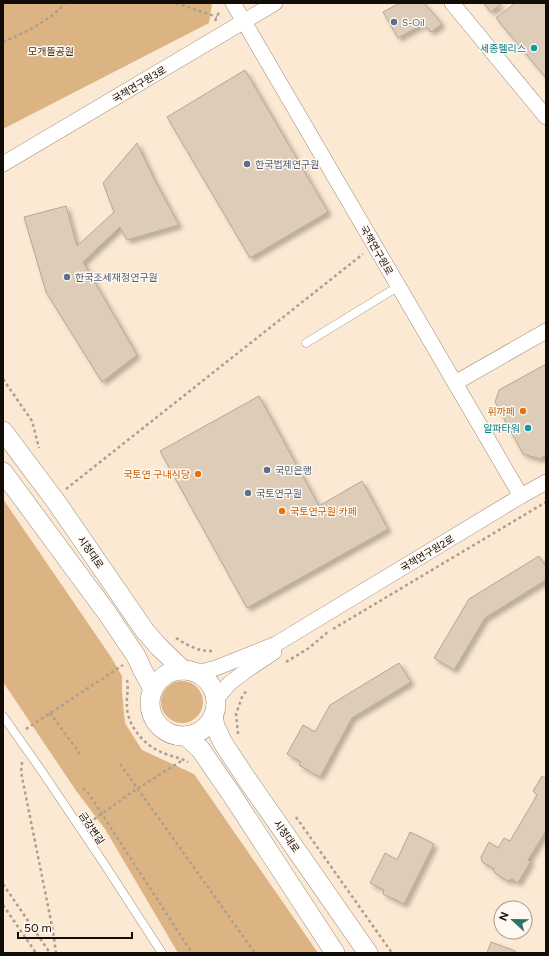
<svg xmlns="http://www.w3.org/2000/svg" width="549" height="956" font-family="Figtree,'Noto Sans KR',sans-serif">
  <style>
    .green { fill: #dcb484 }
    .building { fill: #ddccb8; stroke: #b6a692; filter: url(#shadow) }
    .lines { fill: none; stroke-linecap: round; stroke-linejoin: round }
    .service-casing { stroke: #9b8b78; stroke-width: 9 }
    .minor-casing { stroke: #9b8b78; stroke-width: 16 }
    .tertiary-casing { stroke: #9b8b78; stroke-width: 20 }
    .path { stroke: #ad9f8f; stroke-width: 2.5; stroke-dasharray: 3 3; stroke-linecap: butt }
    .service { stroke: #fff; stroke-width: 8 }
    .minor { stroke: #fff; stroke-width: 15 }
    .tertiary { stroke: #fff; stroke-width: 19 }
    .service-dot { fill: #5c6f8a; stroke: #fff8f0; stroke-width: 1.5 }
    .culture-dot { fill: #0f9aa8; stroke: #fff8f0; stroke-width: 1.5 }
    .food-dot { fill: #e8710a; stroke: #fff8f0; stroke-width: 1.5 }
    .labels { text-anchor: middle; stroke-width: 3; stroke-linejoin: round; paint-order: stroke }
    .service-label { font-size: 10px; fill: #4e5e75; stroke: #fff8f0; text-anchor: start }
    .culture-label { font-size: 10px; fill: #0d838f; stroke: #fff8f0; text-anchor: end }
    .park-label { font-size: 10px; fill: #442e11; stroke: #fff8f0 }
    .street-label { font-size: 10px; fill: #120d06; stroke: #fff8f0 }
    .food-label { font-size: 10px; fill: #c56008; stroke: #fff8f0; text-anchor: end }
  </style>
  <defs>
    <filter id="shadow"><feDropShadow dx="3.5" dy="3.5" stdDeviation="2" flood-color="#0004"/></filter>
  </defs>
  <rect width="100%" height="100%" fill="#fbe9d4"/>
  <!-- green -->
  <g class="green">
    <path d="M3,3H212L209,23L3,129Z"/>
    <path d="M3,499L111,657L122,676V693L125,723L142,750L194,774L318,953H178L105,829L77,792L3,682Z"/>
    <circle cx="182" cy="702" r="21"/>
  </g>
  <!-- building -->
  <g class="building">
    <path d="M400,3H424L442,24L431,32L423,24L398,38L383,12Z"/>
    <path d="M483,3H502L491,12Z"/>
    <path d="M515,3H546V78L496,18Z"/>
    <path d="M245,70L328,212L250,258L167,117Z"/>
    <path d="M137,143L154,179L179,225L127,240L120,227L83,262L137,355L102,382L46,292L24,217L66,206L77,246L114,212L103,183Z"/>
    <path d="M546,364V455L540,459L523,454L495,402L499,390Z"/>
    <path d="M259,396L319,506L362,481L388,529L247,608L160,451Z"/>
    <path d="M539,556L546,567V580L485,618L454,670L434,658L469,599Z"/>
    <path d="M399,663L411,682L352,718L320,777L299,765L301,762L287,754L303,725L315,732L330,705Z"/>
    <path d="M542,776L546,779V831L528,860L531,861L518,883L512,879L508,881L495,873L493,868L482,862L481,857L489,842L498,848L504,838L510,841L537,795L533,791Z"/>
    <path d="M410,832L434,844L404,904L383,894L384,890L370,883L385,853L397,860Z"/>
    <path d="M491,942L515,951L514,953H487Z"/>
  </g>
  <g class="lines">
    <!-- service casing -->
    <g class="service-casing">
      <g id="service">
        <path d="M306,343L399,286"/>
        <path d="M3,716L41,770L103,862L162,953"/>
      </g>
    </g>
    <!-- minor casing -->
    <g class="minor-casing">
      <g id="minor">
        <path d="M233,3L521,496"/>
        <path d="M452,3L546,117"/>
        <path d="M3,164L275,3"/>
        <path d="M455,383L546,331"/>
        <path d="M197,673L216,668L276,644L521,496L546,482"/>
        <path d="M215,700L230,683L247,670L274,652"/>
      </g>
    </g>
    <!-- tertiary casing -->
    <g class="tertiary-casing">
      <g id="tertiary">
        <path d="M3,431L57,503L145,631L159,647L183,670"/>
        <path d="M3,472L107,613L136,656L143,671L153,689"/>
        <circle cx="183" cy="703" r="33"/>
        <path d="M213,716L215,726L223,743L246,778L368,953"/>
        <path d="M186,736L201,750L232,795L335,953"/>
      </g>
    </g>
    <!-- path -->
    <g class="path">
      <path d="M176,3L217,17"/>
      <path d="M215,21L220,10"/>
      <path d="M3,42C24,33 50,21 65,3"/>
      <path d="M3,379L32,421L39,448"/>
      <path d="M66,489L363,254"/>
      <path d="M333,629L546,502"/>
      <path d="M176,638C188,646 200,652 214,651"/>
      <path d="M286,662L309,648L329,631"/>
      <path d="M127,680C129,689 126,698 127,708C128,725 143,744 159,751C168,756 179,757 188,762"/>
      <path d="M50,713L80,754"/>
      <path d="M26,729L123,665"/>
      <path d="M238,734L236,714L242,697L247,690"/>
      <path d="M22,762L21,772L53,931L56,953"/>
      <path d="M120,764L255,953"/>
      <path d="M83,788L87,791L192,953"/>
      <path d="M296,817L392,953"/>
      <path d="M89,823L138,788L183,760"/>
      <path d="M3,884L50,953"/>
      <path d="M3,905L36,953"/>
    </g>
    <!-- service -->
    <use href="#service" class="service"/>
    <!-- minor -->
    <use href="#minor" class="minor"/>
    <!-- tertiary -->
    <use href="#tertiary" class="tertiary"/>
  </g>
  <!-- markers -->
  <g class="service-dot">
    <circle cx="394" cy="22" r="4"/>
    <circle cx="247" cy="164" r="4"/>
    <circle cx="67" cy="277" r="4"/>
    <circle cx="267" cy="470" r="4"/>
    <circle cx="248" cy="493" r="4"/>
  </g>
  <g class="culture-dot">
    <circle cx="534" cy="48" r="4"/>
    <circle cx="528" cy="428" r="4"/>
  </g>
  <g class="food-dot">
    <circle cx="523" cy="411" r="4"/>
    <circle cx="198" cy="474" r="4"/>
    <circle cx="282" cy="511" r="4"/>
  </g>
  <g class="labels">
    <!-- service labels -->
    <g class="service-label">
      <text x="402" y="26">S-Oil</text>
      <text x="255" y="168">한국법제연구원</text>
      <text x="75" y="281">한국조세재정연구원</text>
      <text x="275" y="474">국민은행</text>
      <text x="256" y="497">국토연구원</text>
    </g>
    <!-- culture labels -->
    <g class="culture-label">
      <text x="526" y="52">세종펠리스</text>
      <text x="520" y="432">알파타워</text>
    </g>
    <!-- park labels -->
    <g class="park-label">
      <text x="51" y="55">모개뜰공원</text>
    </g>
    <!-- street labels -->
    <g class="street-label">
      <text transform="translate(139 84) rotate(-31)" y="4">국책연구원3로</text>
      <text transform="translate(377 250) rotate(60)" y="4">국책연구원로</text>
      <text transform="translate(91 552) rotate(55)" y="4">시청대로</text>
      <text transform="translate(427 553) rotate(-31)" y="4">국책연구원2로</text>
      <text transform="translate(92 828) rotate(56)" y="4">금강변길</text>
      <text transform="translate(287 836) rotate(55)" y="4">시청대로</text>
    </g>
    <!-- food labels -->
    <g class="food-label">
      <text x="515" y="415">휘까페</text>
      <text x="190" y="478">국토연 구내식당</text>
      <text x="290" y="515" text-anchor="start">국토연구원 카페</text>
    </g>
  </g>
  <!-- border -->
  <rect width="549" height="956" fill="none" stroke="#120d06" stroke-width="8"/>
  <!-- north arrow -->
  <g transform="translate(513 920) rotate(292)"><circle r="19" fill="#fff8f0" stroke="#a09a92"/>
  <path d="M0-3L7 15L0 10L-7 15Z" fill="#2d7267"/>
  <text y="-6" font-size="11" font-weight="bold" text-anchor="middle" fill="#120d06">N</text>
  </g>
  <!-- scale -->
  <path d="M18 932v6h114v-6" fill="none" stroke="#120d06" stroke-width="2"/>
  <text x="24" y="932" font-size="12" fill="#120d06" stroke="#fff8f0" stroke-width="3" paint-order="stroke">50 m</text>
</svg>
